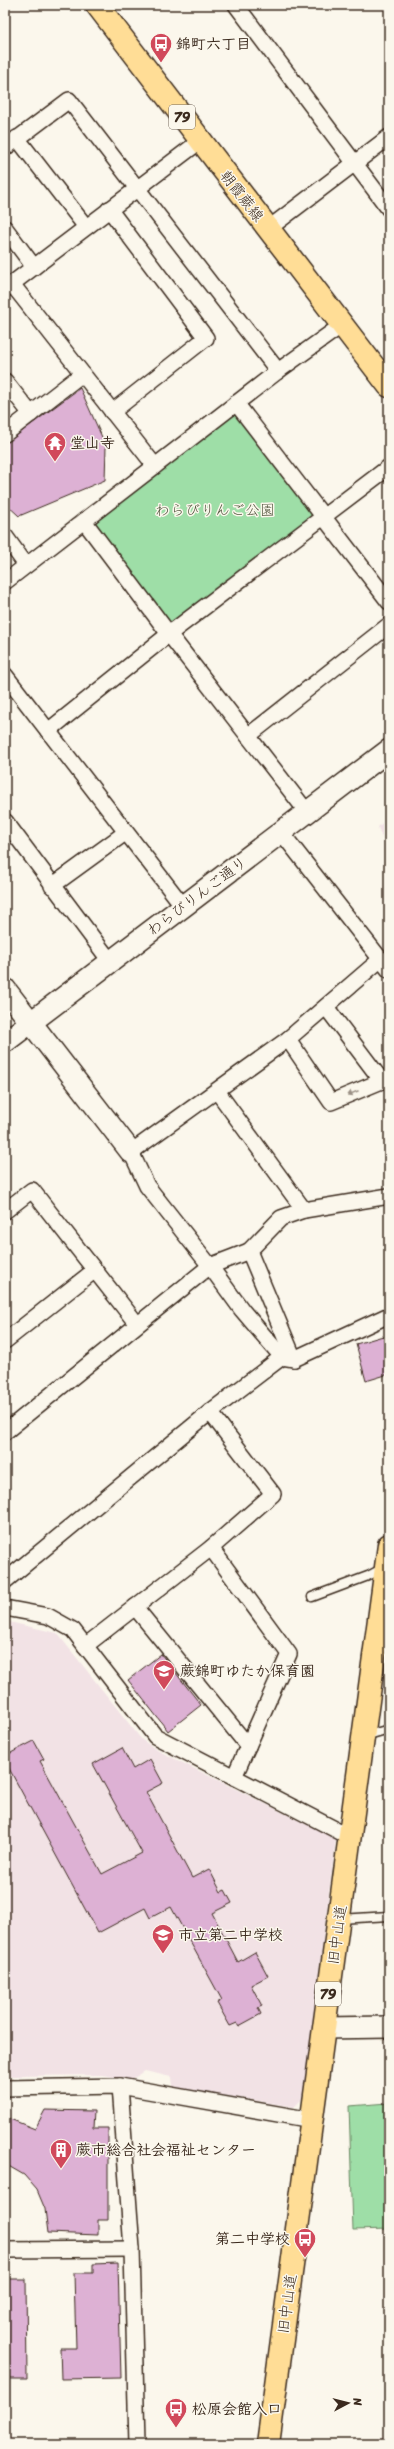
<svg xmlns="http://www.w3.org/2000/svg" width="394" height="2449" font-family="Sriracha,'Klee One',sans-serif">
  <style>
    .built { fill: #f2e2e5 }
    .green { fill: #9edea7; stroke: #6c8462 }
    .building { fill: #ddb1d4; stroke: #3b2a1e }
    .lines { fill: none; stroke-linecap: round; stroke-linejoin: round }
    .lane-casing { stroke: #3b2a1e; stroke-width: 11 }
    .street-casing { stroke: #3b2a1e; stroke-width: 18 }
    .secondary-casing { stroke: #3b2a1e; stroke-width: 24 }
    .primary-casing { stroke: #3b2a1e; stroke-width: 25 }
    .lane { stroke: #fbf7ec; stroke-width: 8 }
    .street { stroke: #fbf7ec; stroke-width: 15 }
    .secondary { stroke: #fbf7ec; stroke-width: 21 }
    .primary { stroke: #ffdd96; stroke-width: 22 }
    .oneway { fill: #9b9085 }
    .labels { text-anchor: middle; stroke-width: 3; stroke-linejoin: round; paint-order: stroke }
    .shield { fill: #fbf7ec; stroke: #75685c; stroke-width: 1 }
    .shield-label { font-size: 14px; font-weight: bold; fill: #3b2a1e }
    .poi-label { font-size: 15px; font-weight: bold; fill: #3b2a1e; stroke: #fbf7ec; text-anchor: start }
    .street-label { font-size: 15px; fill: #3b2a1e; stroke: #fbf7ec }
    .park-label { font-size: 15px; fill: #545740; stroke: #fbf7ec }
  </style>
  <rect width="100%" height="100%" fill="#fbf7ec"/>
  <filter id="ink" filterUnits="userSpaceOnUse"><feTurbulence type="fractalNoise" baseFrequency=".025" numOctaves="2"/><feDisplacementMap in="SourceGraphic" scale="8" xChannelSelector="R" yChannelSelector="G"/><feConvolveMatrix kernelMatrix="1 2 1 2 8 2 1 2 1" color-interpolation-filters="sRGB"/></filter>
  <g filter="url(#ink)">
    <!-- built -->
    <g class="built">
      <path d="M389,817V856L378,827Z"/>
      <path d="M5,1621L57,1633L142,1740L159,1751L336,1839L303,2098L294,2107L172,2087L171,2077L145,2071L131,2080L103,2075L5,2076Z"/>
    </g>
    <!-- green -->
    <g class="green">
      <path d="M236,403L324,516L169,634L84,521Z"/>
      <path d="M389,2103V2229L353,2230L349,2106Z"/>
    </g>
    <!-- building -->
    <g class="building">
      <path d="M80,388L106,446L105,480L19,516L5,503V444Z"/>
      <path d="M383,1336L389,1359V1374L366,1381L356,1344Z"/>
      <path d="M161,1654L201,1705L168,1731L128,1680Z"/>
      <path d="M34,1741L44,1759L40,1761L102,1874L142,1853L93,1764L122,1748L133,1769L150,1759L163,1783L146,1792L192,1878L209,1869L221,1892L225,1890L232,1903L212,1913L238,1962L255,1952L268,1976L251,1985L262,2006L258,2008L261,2014L239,2026L237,2023L230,2026L217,2003L222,2000L171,1907L150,1918L145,1908L98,1933L5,1761V1756Z"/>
      <path d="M45,2110L94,2111L93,2128H108V2220H98V2235L48,2233L45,2209L37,2190L24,2175L5,2164V2117L35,2129Z"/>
      <path d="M118,2263L121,2378L61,2379L60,2348H76L74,2273H93V2264Z"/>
      <path d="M5,2279H26L27,2379H5Z"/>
    </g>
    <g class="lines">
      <!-- lane casing -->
      <g class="lane-casing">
        <g id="lane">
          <path d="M312,1597L368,1576L383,1568"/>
          <path d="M365,1736L389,1729"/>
          <path d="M340,1919L389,1916"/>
        </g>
      </g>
      <!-- street casing -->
      <g class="street-casing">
        <g id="street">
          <path d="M236,5L389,209"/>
          <path d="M17,138L86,227"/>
          <path d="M5,148L69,100L278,371"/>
          <path d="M109,209L206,338L112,412"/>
          <path d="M5,228L34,267"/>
          <path d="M268,229L389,137"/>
          <path d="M12,284L155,466"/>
          <path d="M5,289L200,141"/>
          <path d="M5,381L31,414"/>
          <path d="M236,403L389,602"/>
          <path d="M5,434L82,374"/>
          <path d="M84,521L169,634L307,812"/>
          <path d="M5,536L26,565"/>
          <path d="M5,582L278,371L342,325"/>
          <path d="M5,675L183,906"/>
          <path d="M48,731L169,634L389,467"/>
          <path d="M248,736L389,625"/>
          <path d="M5,821L110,961"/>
          <path d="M281,832L389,970"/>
          <path d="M52,886L125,833"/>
          <path d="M326,1007L382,1081"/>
          <path d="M288,1039L331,1102L389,1078"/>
          <path d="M217,1091L304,1210L281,1218L249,1251L294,1359"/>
          <path d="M304,1210L389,1196"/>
          <path d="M5,1211L32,1190L137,1324"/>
          <path d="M249,1251L210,1266L242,1310L282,1357L294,1359L389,1315"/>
          <path d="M5,1341L95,1270"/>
          <path d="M5,1432L210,1266L147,1186L131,1152L288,1039L381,959"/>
          <path d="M211,1548L289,1654L248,1746"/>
          <path d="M5,1581L210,1412L282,1357"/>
          <path d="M135,1607L248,1746L234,1777"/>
          <path d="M5,1608L48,1616L73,1630L155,1736L350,1837"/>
          <path d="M85,1646L211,1548L273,1494L210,1412"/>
          <path d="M120,2086L132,2249L137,2444"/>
          <path d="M5,2088L120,2086L312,2120"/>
          <path d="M5,2250L132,2249"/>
        </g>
      </g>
      <!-- secondary casing -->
      <g class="secondary-casing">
        <g id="secondary">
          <path d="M5,989L131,1152"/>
          <path d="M5,1042L389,750"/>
          <path d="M324,2028L389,2027"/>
        </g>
      </g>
      <!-- primary casing -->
      <g class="primary-casing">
        <g id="primary">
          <path d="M97,5L389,386"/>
          <path d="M268,2444L389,1545"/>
        </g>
      </g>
      <!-- lane -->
      <use href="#lane" class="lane"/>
      <!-- street -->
      <use href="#street" class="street"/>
      <!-- secondary -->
      <use href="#secondary" class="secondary"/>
      <!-- primary -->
      <use href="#primary" class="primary"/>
    </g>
    <!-- one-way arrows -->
    <defs><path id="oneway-solid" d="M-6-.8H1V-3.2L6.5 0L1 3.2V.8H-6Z"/></defs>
    <use class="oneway" href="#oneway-solid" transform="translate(353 1093) rotate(158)"/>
  </g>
  <!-- icons -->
  <defs>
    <g id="bus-pin" transform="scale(1.15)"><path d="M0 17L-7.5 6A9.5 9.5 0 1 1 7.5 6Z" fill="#d1495b" stroke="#fbf7ec"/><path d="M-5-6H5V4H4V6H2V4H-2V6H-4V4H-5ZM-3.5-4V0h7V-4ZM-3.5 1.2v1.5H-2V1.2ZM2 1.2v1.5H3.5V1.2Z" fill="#fff"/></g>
    <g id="temple-pin" transform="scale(1.15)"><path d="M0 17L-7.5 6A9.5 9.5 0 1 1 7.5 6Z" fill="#d1495b" stroke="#fbf7ec"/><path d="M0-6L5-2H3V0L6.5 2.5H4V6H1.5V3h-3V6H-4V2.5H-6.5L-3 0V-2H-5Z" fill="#fff"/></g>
    <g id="school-pin" transform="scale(1.15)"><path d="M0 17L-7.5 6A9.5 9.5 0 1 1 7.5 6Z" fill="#d1495b" stroke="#fbf7ec"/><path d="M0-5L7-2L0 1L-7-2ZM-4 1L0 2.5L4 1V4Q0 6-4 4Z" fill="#fff"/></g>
    <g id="building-pin" transform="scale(1.15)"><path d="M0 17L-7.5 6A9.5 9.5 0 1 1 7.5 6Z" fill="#d1495b" stroke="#fbf7ec"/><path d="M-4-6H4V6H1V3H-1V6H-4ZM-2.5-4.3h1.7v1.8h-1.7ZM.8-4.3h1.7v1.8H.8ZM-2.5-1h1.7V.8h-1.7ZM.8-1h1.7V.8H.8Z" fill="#fff"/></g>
  </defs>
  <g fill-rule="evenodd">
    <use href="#bus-pin" x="161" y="44"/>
    <use href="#temple-pin" x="55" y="443"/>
    <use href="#school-pin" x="164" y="1671"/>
    <use href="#school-pin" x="163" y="1935"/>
    <use href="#building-pin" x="61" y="2150"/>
    <use href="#bus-pin" x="305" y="2239"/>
    <use href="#bus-pin" x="176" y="2409"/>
  </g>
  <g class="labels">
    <!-- shield labels -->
    <g class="shield">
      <rect x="169" y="105" width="26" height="24" rx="3"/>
      <rect x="315" y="1982" width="26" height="24" rx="3"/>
    </g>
    <g class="shield-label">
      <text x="182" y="122">79</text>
      <text x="328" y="1999">79</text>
    </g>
    <!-- poi labels -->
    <g class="poi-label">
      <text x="176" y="49">錦町六丁目</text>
      <text x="70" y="448">堂山寺</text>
      <text x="180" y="1676">蕨錦町ゆたか保育園</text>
      <text x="178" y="1940">市立第二中学校</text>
      <text x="76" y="2155">蕨市総合社会福祉センター</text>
      <text x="290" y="2244" text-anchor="end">第二中学校</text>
      <text x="192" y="2414">松原会館入口</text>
    </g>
    <!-- street labels -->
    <g class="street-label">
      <text transform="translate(242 196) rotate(52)" y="5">朝霞蕨線</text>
      <text transform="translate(197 896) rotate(-37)" y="5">わらびりんご通り</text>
      <text transform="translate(337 1935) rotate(-82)" y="5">旧中山道</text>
      <text transform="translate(287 2304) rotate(-82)" y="5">旧中山道</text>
    </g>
    <!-- park labels -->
    <g class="park-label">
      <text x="215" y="515">わらびりんご公園</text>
    </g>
  </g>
  <!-- margin -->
  <rect width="394" height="2449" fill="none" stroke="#fbf7ec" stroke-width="20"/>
  <rect x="10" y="10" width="374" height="2429" fill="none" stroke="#3b2a1e" stroke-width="1.5" filter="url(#ink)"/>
  <!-- north arrow -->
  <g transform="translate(348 2403) rotate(83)" stroke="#fbf7ec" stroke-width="3" paint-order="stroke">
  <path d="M0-3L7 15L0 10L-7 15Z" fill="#3b2a1e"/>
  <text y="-6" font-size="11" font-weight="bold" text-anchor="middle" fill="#3b2a1e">N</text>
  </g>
</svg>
